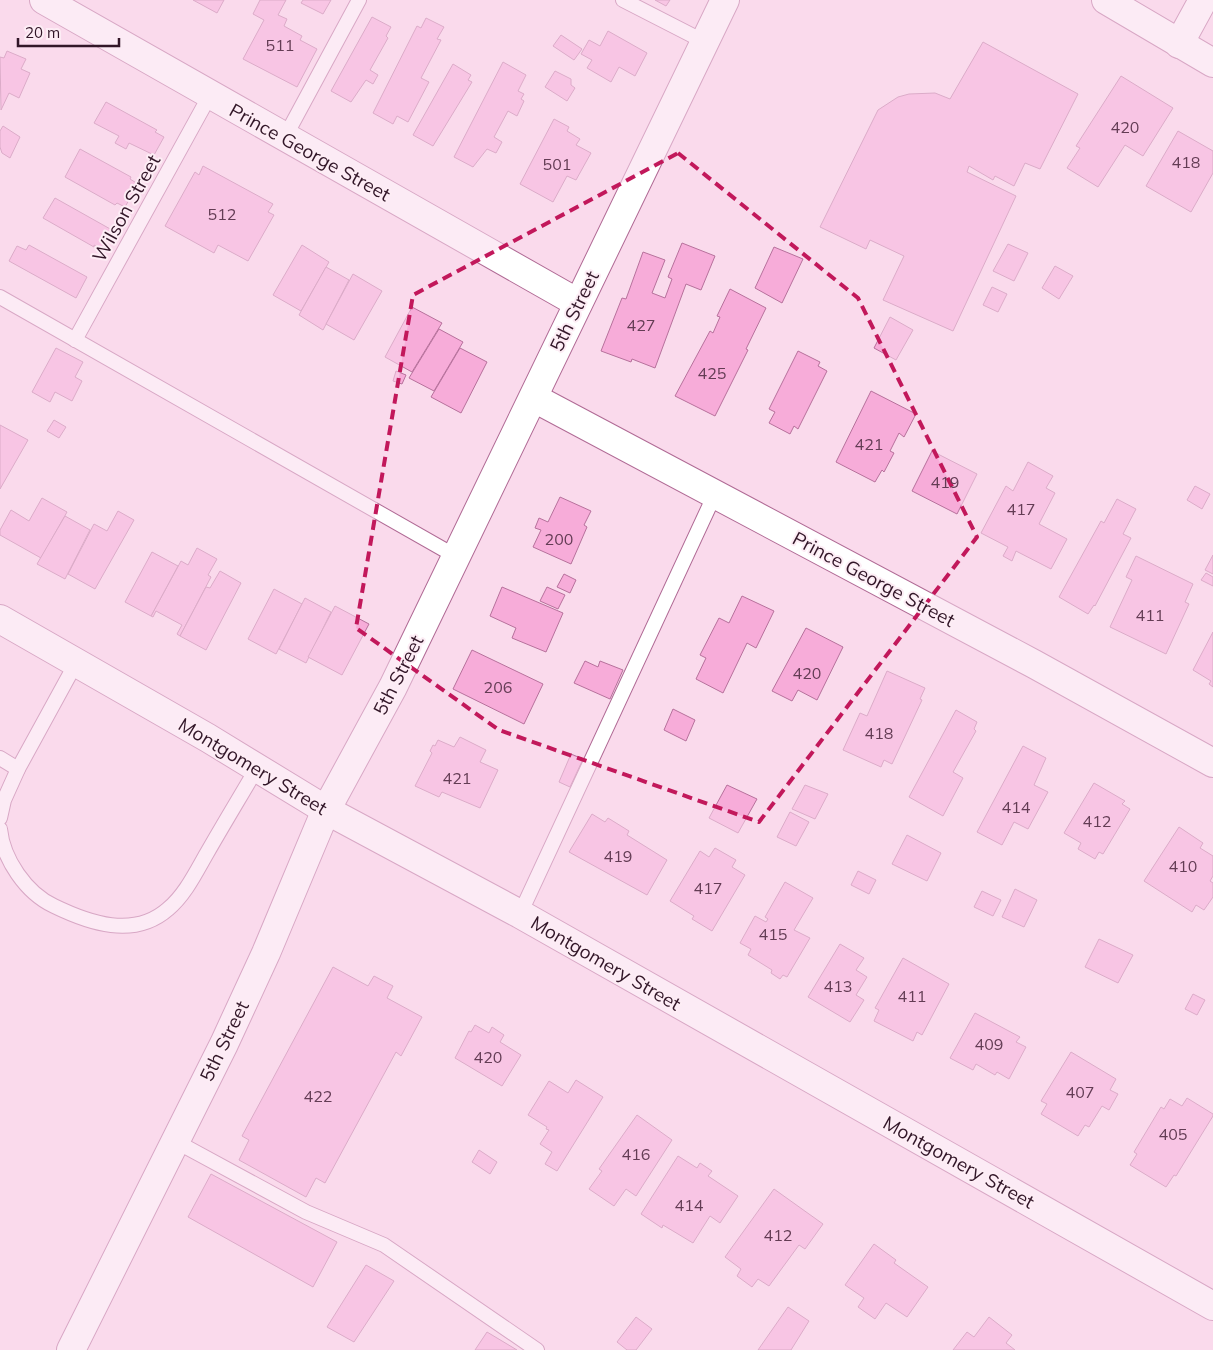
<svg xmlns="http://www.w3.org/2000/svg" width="1213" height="1350" font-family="Mulish,sans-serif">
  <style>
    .building { fill: #f7acd9; stroke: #b7719c }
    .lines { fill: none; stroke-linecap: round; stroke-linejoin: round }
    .service-casing { stroke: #b06a95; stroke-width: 16 }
    .minor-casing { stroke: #b06a95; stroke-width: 30 }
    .tertiary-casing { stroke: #b06a95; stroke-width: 30 }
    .service { stroke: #fff; stroke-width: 14 }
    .minor { stroke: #fff; stroke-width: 28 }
    .tertiary { stroke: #fff; stroke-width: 28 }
    .marked { fill: none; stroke: #c2185b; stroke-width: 4; stroke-dasharray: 10 6; stroke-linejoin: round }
    .labels { text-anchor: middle; stroke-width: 4; stroke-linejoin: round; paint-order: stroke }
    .number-label { font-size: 16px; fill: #633c54 }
    .street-label { font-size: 19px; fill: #321628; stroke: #fdedf5 }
  </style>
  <rect width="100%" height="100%" fill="#fadaec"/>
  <!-- building -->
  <g class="building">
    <path d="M193,0H224L217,13Z"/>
    <path d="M260,0H286L278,15L287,19L284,26L302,36L300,40L317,49L297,87L243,59L264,20L253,14Z"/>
    <path d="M303,0H331L323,14L301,3Z"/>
    <path d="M655,0H670L666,6Z"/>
    <path d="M372,17L391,27L386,36L388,38L370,70L378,75L373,84L366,80L351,102L331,91Z"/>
    <path d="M426,18L444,27L437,39L441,40L421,78L429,82L408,122L397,116L393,124L373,113L417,26L421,28Z"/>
    <path d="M608,31L647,53L635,76L619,67L611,82L587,68L592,60L581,54L589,40L600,46Z"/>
    <path d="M561,35L582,49L574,60L553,46Z"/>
    <path d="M983,42L1078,94L1040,169L1025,163L1014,186L995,176L993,180L969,166L967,172L1016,196L953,331L883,300L904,256L870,240L866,249L820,227L878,110L898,97L909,94L935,93L950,99Z"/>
    <path d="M7,51L26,59L21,69L30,73L19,98L9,93L1,110L0,57L4,58Z"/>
    <path d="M503,62L526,75L518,91L524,94L521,99L524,101L517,116L508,111L494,137L502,142L496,153L487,149L473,167L454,157Z"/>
    <path d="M453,64L471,75L468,80L472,82L433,146L413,135Z"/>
    <path d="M555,71L571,79V85L575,88L567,101L545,87Z"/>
    <path d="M1121,76L1173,108L1143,156L1125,145L1098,187L1067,168L1080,148L1076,146Z"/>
    <path d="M106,102L157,130L155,132L164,137L154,155L129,143L126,149L115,143L119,136L94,123Z"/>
    <path d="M554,119L569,127L567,131L580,139L576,145L591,153L576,180L567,176L553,202L520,184Z"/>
    <path d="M3,126L20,137L10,158L2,153L0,147V131Z"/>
    <path d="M1178,131L1213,151V173L1191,212L1146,186Z"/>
    <path d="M80,149L131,177L130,179L138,184L125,207L117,203L115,205L65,177Z"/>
    <path d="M203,166L273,204L268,212L274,215L248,261L218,245L214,253L165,226L195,172L199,175Z"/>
    <path d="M55,198L112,230L102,249L94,245V247L43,218Z"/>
    <path d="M682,243L715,256L701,290L686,284L655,368L632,359L631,362L601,351L622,298L626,299L643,252L665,260L652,293L665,298L672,279L668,277Z"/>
    <path d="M1008,244L1028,253L1014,281L993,271Z"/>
    <path d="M29,245L87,277L76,298L9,261L17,246L26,250Z"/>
    <path d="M302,245L329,262L301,311L273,295Z"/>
    <path d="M774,247L803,259L782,303L755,288Z"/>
    <path d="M1055,266L1073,276L1059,299L1042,288Z"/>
    <path d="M326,267L349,280L323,330L299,315Z"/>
    <path d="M353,274L382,291L354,340L326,324Z"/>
    <path d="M992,287L1007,294L998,312L983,305Z"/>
    <path d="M730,289L766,308L746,349L748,350L715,416L675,396L710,331L713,333L720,317L717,316Z"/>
    <path d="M412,307L442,323L412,372L385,357Z"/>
    <path d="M890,317L913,330L896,360L874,348Z"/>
    <path d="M439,329L463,342L434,391L409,378Z"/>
    <path d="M56,348L83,362L75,377L82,381L72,401L55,392L50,402L32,392Z"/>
    <path d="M460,348L487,362L461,413L431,397Z"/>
    <path d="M798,351L820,362L818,366L827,371L798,429L794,426L790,434L769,423L775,412L769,409Z"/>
    <path d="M396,371L406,375L402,384L393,381Z"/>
    <path d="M871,391L916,414L904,437L899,433L890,451L894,453L884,472L882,470L875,482L836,462Z"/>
    <path d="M54,420L66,427L59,438L47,431Z"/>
    <path d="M0,425L28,440L0,489Z"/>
    <path d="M932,451L977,474L957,514L912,491Z"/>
    <path d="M1028,462L1053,476L1046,488L1055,493L1039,524L1067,539L1051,569L1016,551L1012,561L1003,556L1008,547L981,533L1006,486L1013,491Z"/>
    <path d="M1195,486L1210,494L1202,509L1187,500Z"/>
    <path d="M560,497L591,511L584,525L587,527L571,564L533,547L541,530L535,528L539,518L548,522Z"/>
    <path d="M42,498L67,512L41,558L0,535V530L11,510L29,521Z"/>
    <path d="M1117,499L1136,509L1123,534L1131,538L1095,606L1094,605L1088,614L1059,597L1101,521L1104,523Z"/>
    <path d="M118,511L134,520L95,589L68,574L94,524L107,531Z"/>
    <path d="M65,516L90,530L65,579L37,564Z"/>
    <path d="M197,548L217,559L208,575L211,577L180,636L177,634L182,625L156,611L153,617L151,616L181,561L188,565Z"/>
    <path d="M152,552L178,566L151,616L125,602Z"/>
    <path d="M1213,555V574L1205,570Z"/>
    <path d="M1136,556L1193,584L1185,602L1189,604L1166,654L1110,627L1132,580L1126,577Z"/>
    <path d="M220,571L241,583L206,650L180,636L206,587L210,588Z"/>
    <path d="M1206,573L1213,577V586L1201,580Z"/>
    <path d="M564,574L576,580L570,593L557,587Z"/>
    <path d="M502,587L563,613L546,652L512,638L516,628L490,616Z"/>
    <path d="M547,587L565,595L558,609L540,601Z"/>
    <path d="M274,589L302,604L276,654L248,639Z"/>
    <path d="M742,596L774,611L756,648L747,643L723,693L696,679L706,658L700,655L719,618L729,623Z"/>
    <path d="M305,598L331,612L306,663L279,649Z"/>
    <path d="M335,606L369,624L342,675L308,657Z"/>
    <path d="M806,628L843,647L817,700L798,690L792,701L772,691Z"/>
    <path d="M1213,632V687L1209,684L1211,681L1193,670Z"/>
    <path d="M472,650L543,684L524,724L453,689Z"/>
    <path d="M585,661L598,667L600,661L623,670L610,699L574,683Z"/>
    <path d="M887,671L925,688L920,699L922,700L892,764L884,760L881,767L843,750L860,713L867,716Z"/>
    <path d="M673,709L695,720L686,741L664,730Z"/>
    <path d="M956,710L977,722L974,729L976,731L953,772L963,778L943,816L909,797Z"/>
    <path d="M460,737L486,750L480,762L498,770L480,808L442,792L439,797L415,786L432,753L430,751L433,745L435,746L438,740L454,747Z"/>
    <path d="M1023,746L1046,758L1034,785L1048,792L1028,829L1014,822L1002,845L977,832Z"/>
    <path d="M571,754L583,759L570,787L559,782Z"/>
    <path d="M1094,783L1125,801L1122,804L1130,809L1103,854L1099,852L1095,859L1078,849L1081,843L1064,833Z"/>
    <path d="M727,785L757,799L738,833L709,818Z"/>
    <path d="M805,785L828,794L815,819L792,809Z"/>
    <path d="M790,812L809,822L796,846L777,837Z"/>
    <path d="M592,814L605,822L608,818L629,831L627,835L667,860L647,895L569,852Z"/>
    <path d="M1179,827L1203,843L1200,848L1213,856V876L1210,881L1213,883V897L1204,910L1196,905L1192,912L1144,881Z"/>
    <path d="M907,835L941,853L927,881L892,864Z"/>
    <path d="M715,848L736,860L732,867L745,875L712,931L692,919L694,916L670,901L700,851L709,857Z"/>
    <path d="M858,871L876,880L869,894L851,885Z"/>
    <path d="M785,882L813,898L794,930L810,938L787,977L783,975L780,979L771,973L772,970L748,955L751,949L740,943L755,916L766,922L768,919L765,917Z"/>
    <path d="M1015,889L1037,900L1024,927L1002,917Z"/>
    <path d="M982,891L1001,900L993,916L974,907Z"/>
    <path d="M1099,939L1133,955L1118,983L1085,967Z"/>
    <path d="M840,944L864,958L856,970L867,977L856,995L864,1000L850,1022L808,997Z"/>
    <path d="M903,958L949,984L922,1035L917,1032L913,1041L874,1021L879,1010L875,1008Z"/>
    <path d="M333,967L368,986L374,976L393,986L387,998L422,1017L401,1056L396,1052L325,1183L316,1178L306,1197L239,1160L249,1140L242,1136Z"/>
    <path d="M1193,994L1205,1000L1197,1015L1185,1009Z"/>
    <path d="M975,1013L1020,1037L1016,1042L1026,1047L1009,1079L997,1072L995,1075L976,1064L973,1070L950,1058Z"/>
    <path d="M475,1025L489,1033L492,1027L504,1035L500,1042L521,1055L502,1086L455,1058L469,1031L471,1032Z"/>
    <path d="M1071,1052L1116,1079L1110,1090L1118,1094L1109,1110L1102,1106L1089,1127L1085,1125L1078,1136L1041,1114L1047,1104L1041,1101Z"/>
    <path d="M576,1080L603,1097L557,1171L545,1164L552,1152L540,1144L549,1130L546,1129L547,1127L528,1115L549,1081L568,1093Z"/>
    <path d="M1187,1098L1213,1114V1116L1176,1176L1174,1175L1166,1187L1130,1165L1137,1154L1134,1152L1161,1107L1164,1109L1170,1099L1182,1106Z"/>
    <path d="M637,1115L672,1140L636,1196L626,1189L614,1206L589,1189L602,1171L599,1169Z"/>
    <path d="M479,1150L497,1162L490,1174L472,1162Z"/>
    <path d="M678,1156L697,1168L700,1163L712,1171L708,1176L738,1196L720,1223L710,1216L693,1243L663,1225L662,1228L641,1214Z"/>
    <path d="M211,1174L337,1242L313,1287L188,1217Z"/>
    <path d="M774,1189L823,1224L805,1249L799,1245L769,1286L758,1279L752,1287L737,1276L741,1269L725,1257Z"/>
    <path d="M874,1244L896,1260L894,1263L928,1287L907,1317L886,1303L875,1319L858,1307L864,1298L845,1285Z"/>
    <path d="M366,1265L394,1281L354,1342L327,1327Z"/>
    <path d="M788,1307L809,1321L791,1350H758Z"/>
    <path d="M636,1317L652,1329L636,1350H627L617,1342Z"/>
    <path d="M989,1317L1012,1335L1006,1343L1015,1350H953L967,1332L974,1337Z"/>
    <path d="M487,1332L517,1350H475Z"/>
  </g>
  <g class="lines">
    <!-- service casing -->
    <g class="service-casing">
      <g id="service">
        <path d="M623,0L705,42"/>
        <path d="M285,137L359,0"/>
        <path d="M0,297L457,557"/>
        <path d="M75,340L210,95"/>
        <path d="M0,758L18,769"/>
        <path d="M0,818L4,800L18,769L76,663"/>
        <path d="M0,829C3,859 26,893 54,906C89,923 134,939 168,909C185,895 196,872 207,853C223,825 240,797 257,768"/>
        <path d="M520,914L715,494"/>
        <path d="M175,1141L306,1212L384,1245L537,1350"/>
      </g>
    </g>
    <!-- minor casing -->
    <g class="minor-casing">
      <g id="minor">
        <path d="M44,0L578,303"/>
        <path d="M1179,44L1203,0"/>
        <path d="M534,398L1034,664L1213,763"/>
      </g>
    </g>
    <!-- tertiary casing -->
    <g class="tertiary-casing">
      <g id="tertiary">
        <path d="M1106,0L1213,63"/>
        <path d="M0,619L208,738L326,810L520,914L1213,1306"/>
        <path d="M71,1350L224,1044L266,953L326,810L393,687L725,0"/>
      </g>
    </g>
    <!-- service -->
    <use href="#service" class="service"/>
    <!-- minor -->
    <use href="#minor" class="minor"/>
    <!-- tertiary -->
    <use href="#tertiary" class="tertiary"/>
  </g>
  <!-- marked area -->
  <path d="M0 0H1213V1350H0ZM678,153L858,298L977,537L759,822L499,730L356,628L413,295Z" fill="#fadaec" fill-opacity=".55" fill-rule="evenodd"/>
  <path class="marked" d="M678,153L858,298L977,537L759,822L499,730L356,628L413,295Z"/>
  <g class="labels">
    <!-- number labels -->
    <g class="number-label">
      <text x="280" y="51">511</text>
      <text x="1125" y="133">420</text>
      <text x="1186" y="168">418</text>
      <text x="557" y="170">501</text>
      <text x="222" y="220">512</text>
      <text x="641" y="331">427</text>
      <text x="712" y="379">425</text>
      <text x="869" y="450">421</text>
      <text x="945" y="488">419</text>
      <text x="1021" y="515">417</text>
      <text x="559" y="545">200</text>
      <text x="1150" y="621">411</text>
      <text x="807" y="679">420</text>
      <text x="498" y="693">206</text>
      <text x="879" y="739">418</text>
      <text x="457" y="784">421</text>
      <text x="1016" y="813">414</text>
      <text x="1097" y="827">412</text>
      <text x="618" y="862">419</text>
      <text x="1183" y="872">410</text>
      <text x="708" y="894">417</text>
      <text x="773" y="940">415</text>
      <text x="838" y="992">413</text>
      <text x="912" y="1002">411</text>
      <text x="989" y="1050">409</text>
      <text x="488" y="1063">420</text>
      <text x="1080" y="1098">407</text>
      <text x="318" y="1102">422</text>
      <text x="1173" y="1140">405</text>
      <text x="636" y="1160">416</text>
      <text x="689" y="1211">414</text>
      <text x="778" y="1241">412</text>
    </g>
    <!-- street labels -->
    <g class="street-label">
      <text transform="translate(310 152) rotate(29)" y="7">Prince George Street</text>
      <text transform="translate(126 208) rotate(-61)" y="7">Wilson Street</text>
      <text transform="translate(574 311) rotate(-64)" y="7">5th Street</text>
      <text transform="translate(874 579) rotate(28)" y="7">Prince George Street</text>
      <text transform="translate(398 675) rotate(-63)" y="7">5th Street</text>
      <text transform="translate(253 766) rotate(31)" y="7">Montgomery Street</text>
      <text transform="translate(606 963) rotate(30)" y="7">Montgomery Street</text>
      <text transform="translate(224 1041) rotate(-64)" y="7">5th Street</text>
      <text transform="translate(959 1162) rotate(29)" y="7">Montgomery Street</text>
    </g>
  </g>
  <!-- scale -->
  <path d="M18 38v8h101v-8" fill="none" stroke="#321628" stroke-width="2.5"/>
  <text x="25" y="38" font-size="15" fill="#321628" stroke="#fdedf5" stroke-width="4" paint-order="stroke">20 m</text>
</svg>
